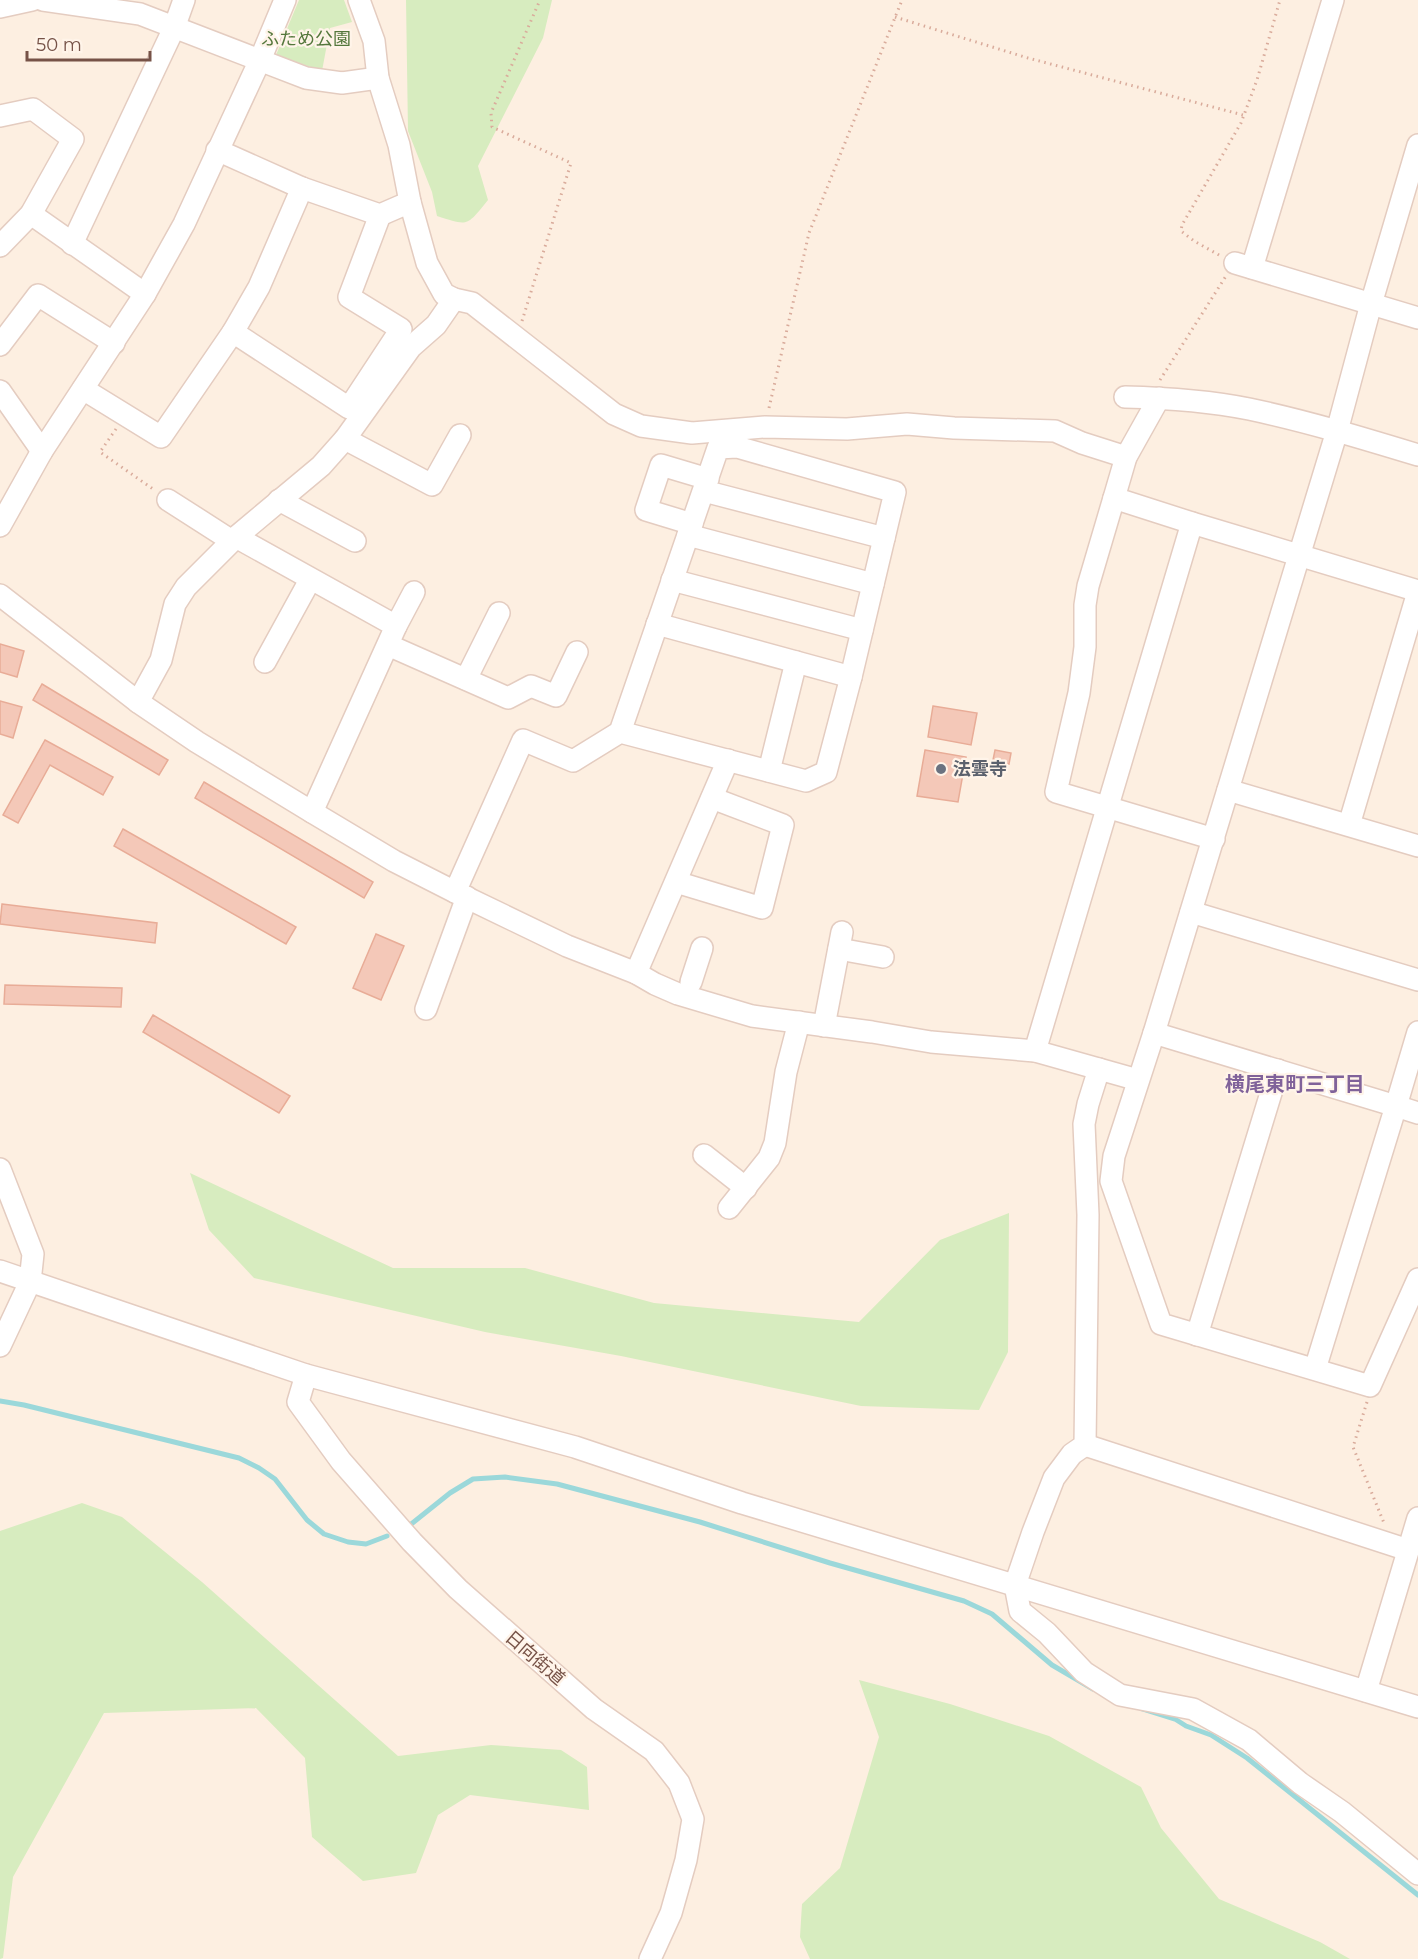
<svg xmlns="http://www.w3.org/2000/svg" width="1418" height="1959" font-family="Montserrat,'Noto Sans JP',sans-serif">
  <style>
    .green { fill: #d7ecbf }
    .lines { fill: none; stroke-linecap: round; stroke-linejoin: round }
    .stream { stroke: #9bd8da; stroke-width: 5 }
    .building { fill: #f4c8b8; stroke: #e8ac97; stroke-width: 1.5 }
    .minor-casing { stroke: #e4ccc0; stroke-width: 24 }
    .path { stroke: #d9ab9b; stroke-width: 3; stroke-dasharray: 1.5 4.5; stroke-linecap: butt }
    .minor { stroke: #fff; stroke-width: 21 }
    .worship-dot { fill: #6b7280; stroke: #fff4e9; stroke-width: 2 }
    .labels { text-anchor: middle; stroke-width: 4.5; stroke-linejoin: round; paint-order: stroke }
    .park-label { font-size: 18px; fill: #54773c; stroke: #fff4e9 }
    .worship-label { font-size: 18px; font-weight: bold; fill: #5b616d; stroke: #fff4e9; text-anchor: start }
    .street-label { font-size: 18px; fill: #765247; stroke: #fff4e9 }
    .neighbourhood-label { font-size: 20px; font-weight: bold; fill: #80629a; stroke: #fff4e9 }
  </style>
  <rect width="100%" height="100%" fill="#fdefe1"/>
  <!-- green -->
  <g class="green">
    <path d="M299,0H344L352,22L330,28L322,71L276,55Z"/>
    <path d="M406,0H552L543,38L478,166L488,200C466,227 469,226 437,216L432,192L408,131Z"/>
    <path d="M190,1173L393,1268H525L654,1303L859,1322L940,1240L1009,1213L1008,1352L979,1410L861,1406L621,1356L485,1332L254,1278L209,1230Z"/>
    <path d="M82,1503L122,1517L202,1582L398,1756L491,1745L561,1750L587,1767L589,1810L470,1795L438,1815L416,1873L363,1881L312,1837L305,1758L256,1708L104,1713L13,1877L3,1958L0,1959V1531Z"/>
    <path d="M859,1680L950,1704L1049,1736L1141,1787L1161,1828L1219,1899L1320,1942L1350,1959H810L800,1937L802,1904L840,1868L879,1737Z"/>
  </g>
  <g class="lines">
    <!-- stream -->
    <g class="stream">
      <path d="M0,1401L24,1405L239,1458L259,1468L275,1479L307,1520L324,1534L348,1542L366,1544L387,1536"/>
      <path d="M405,1529L450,1493L473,1479L505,1477L557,1484L700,1522L830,1563L964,1601L992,1614L1052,1665L1093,1689"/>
      <path d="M1140,1708L1175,1719L1186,1726L1211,1735L1247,1758L1418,1895"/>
    </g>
  </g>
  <!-- building -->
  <g class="building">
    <path d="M0,644L24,651L17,677L0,672Z"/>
    <path d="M42,684L168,760L159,775L33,700Z"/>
    <path d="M0,701L22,707L13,738L0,734Z"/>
    <path d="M933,706L977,713L971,745L928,737Z"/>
    <path d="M45,740L113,777L103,795L50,765L18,823L3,815Z"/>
    <path d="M925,750L966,757L958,802L917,796Z"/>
    <path d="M995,750L1011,753L1009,764L993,760Z"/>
    <path d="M204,782L373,882L364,898L195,798Z"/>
    <path d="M123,829L296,927L286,944L114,846Z"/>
    <path d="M2,904L157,923L155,943L0,924Z"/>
    <path d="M376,934L404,946L381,1000L353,988Z"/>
    <path d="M5,985L122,988L121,1007L4,1004Z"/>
    <path d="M153,1015L290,1096L279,1113L143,1032Z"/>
  </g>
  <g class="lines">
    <!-- minor casing -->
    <g class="minor-casing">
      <g id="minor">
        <path d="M43,0L140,14L306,78L342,83L378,78"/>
        <path d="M359,0L374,41L378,78L399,145L410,202L427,263L444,294L454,299L472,303L614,414L641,426L692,433L765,427L847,429L907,424L954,428L1055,431L1082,443L1126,457"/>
        <path d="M0,7L32,0"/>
        <path d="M0,116L33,109L73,139L31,214L0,246"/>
        <path d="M217,150L302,188L380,215L410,202"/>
        <path d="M31,214L145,294"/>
        <path d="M72,244L174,28L184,0"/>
        <path d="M1235,263L1418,318"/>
        <path d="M1252,268L1333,0"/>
        <path d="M233,332L349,408L401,329L349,297L380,215"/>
        <path d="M0,345L38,295L114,343"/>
        <path d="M83,389L161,437L233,332L259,287L302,188"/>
        <path d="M0,391L42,451"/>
        <path d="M1125,397C1166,398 1209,401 1249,409C1306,421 1362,438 1418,455"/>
        <path d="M1159,398L1126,457L1114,498L1192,523"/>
        <path d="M345,439L432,485L460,435"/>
        <path d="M704,491L884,538"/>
        <path d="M1114,498L1088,586L1085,605V647L1079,693L1056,792L1214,839"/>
        <path d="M168,500L232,541"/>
        <path d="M279,500L355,541"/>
        <path d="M692,524L646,510L661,465L708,479"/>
        <path d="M0,526L42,451L145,294L184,224L260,60L285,0"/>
        <path d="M688,535L873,584"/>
        <path d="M236,537L396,626L312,812"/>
        <path d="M672,580L862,630"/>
        <path d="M0,595L138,702L197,742L312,812L394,861L455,892L567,946L636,973L655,984L678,994L752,1016L872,1032L931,1042L1035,1051L1138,1080"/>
        <path d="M657,624L851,677"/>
        <path d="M396,626L414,592"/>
        <path d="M388,645L508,698L531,686L556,696L577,652"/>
        <path d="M265,662L310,580"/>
        <path d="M466,679L499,613"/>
        <path d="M138,702L161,660L175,604L186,587L236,537L321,466L345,439L411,347L436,325L454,299"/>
        <path d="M769,771L796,662"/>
        <path d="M1228,790L1418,846"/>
        <path d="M1349,825L1418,592"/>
        <path d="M676,882L762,908L783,825L712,798"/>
        <path d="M455,892L523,740L573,761L620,732L718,448L737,447L895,492L851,677L826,772L806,781L620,732"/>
        <path d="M1191,912L1418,980"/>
        <path d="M839,949L883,957"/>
        <path d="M636,973L728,760"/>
        <path d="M691,982L702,948"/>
        <path d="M426,1009L467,897"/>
        <path d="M824,1026L842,932"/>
        <path d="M1418,1032L1396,1106L1418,1113"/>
        <path d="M1154,1033L1337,431L1371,304L1418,145"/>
        <path d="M1035,1051L1192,523L1418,591"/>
        <path d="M1099,1069L1088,1104L1084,1124L1088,1215L1085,1445L1072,1454L1054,1478L1033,1532L1015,1585L1020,1611L1047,1633L1084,1672L1120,1695L1193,1709L1249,1740L1300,1783L1342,1812L1418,1874"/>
        <path d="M704,1155L746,1188"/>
        <path d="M0,1169L33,1254L30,1282L0,1346"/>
        <path d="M729,1208L769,1158L775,1143L786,1072L799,1022"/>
        <path d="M0,1271L306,1375L575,1447L742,1503L1418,1707"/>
        <path d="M1197,1335L1278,1070"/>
        <path d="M1315,1369L1396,1106L1154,1033L1114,1156L1111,1181L1161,1324L1370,1386L1418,1279"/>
        <path d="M306,1375L298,1402L341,1461L412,1542L458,1589L594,1709L654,1751L679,1783L693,1819L686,1860L671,1913L650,1959"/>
        <path d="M1085,1445L1408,1550"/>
        <path d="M1366,1691L1418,1518"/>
      </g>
    </g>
    <!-- path -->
    <g class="path">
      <path d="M895,17L1028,58L1243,115"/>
      <path d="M1219,255L1194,241L1181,231L1182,225L1241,123L1257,80L1280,0"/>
      <path d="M522,321L571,163L492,127L491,113L540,0"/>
      <path d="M1160,380L1226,276"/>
      <path d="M769,408L809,233L902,0"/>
      <path d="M116,429L100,452L153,489"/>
      <path d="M1367,1402L1353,1447L1384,1523"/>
    </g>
    <!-- minor -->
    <use href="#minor" class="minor"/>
  </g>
  <!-- markers -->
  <circle class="worship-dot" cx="941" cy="769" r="6"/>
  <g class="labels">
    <!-- park labels -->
    <g class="park-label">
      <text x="306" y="45">ふため公園</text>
    </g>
    <!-- worship labels -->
    <g class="worship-label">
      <text x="953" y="775">法雲寺</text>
    </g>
    <!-- street labels -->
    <g class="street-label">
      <text transform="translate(535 1658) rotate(41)" y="6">日向街道</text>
    </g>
    <!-- neighbourhood labels -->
    <g class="neighbourhood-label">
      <text x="1295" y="1091">横尾東町三丁目</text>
    </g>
  </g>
  <!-- scale -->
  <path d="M27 51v9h123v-9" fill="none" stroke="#765247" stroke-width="3"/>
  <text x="36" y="51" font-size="18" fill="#765247" stroke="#fff4e9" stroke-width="4.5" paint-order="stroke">50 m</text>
</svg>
